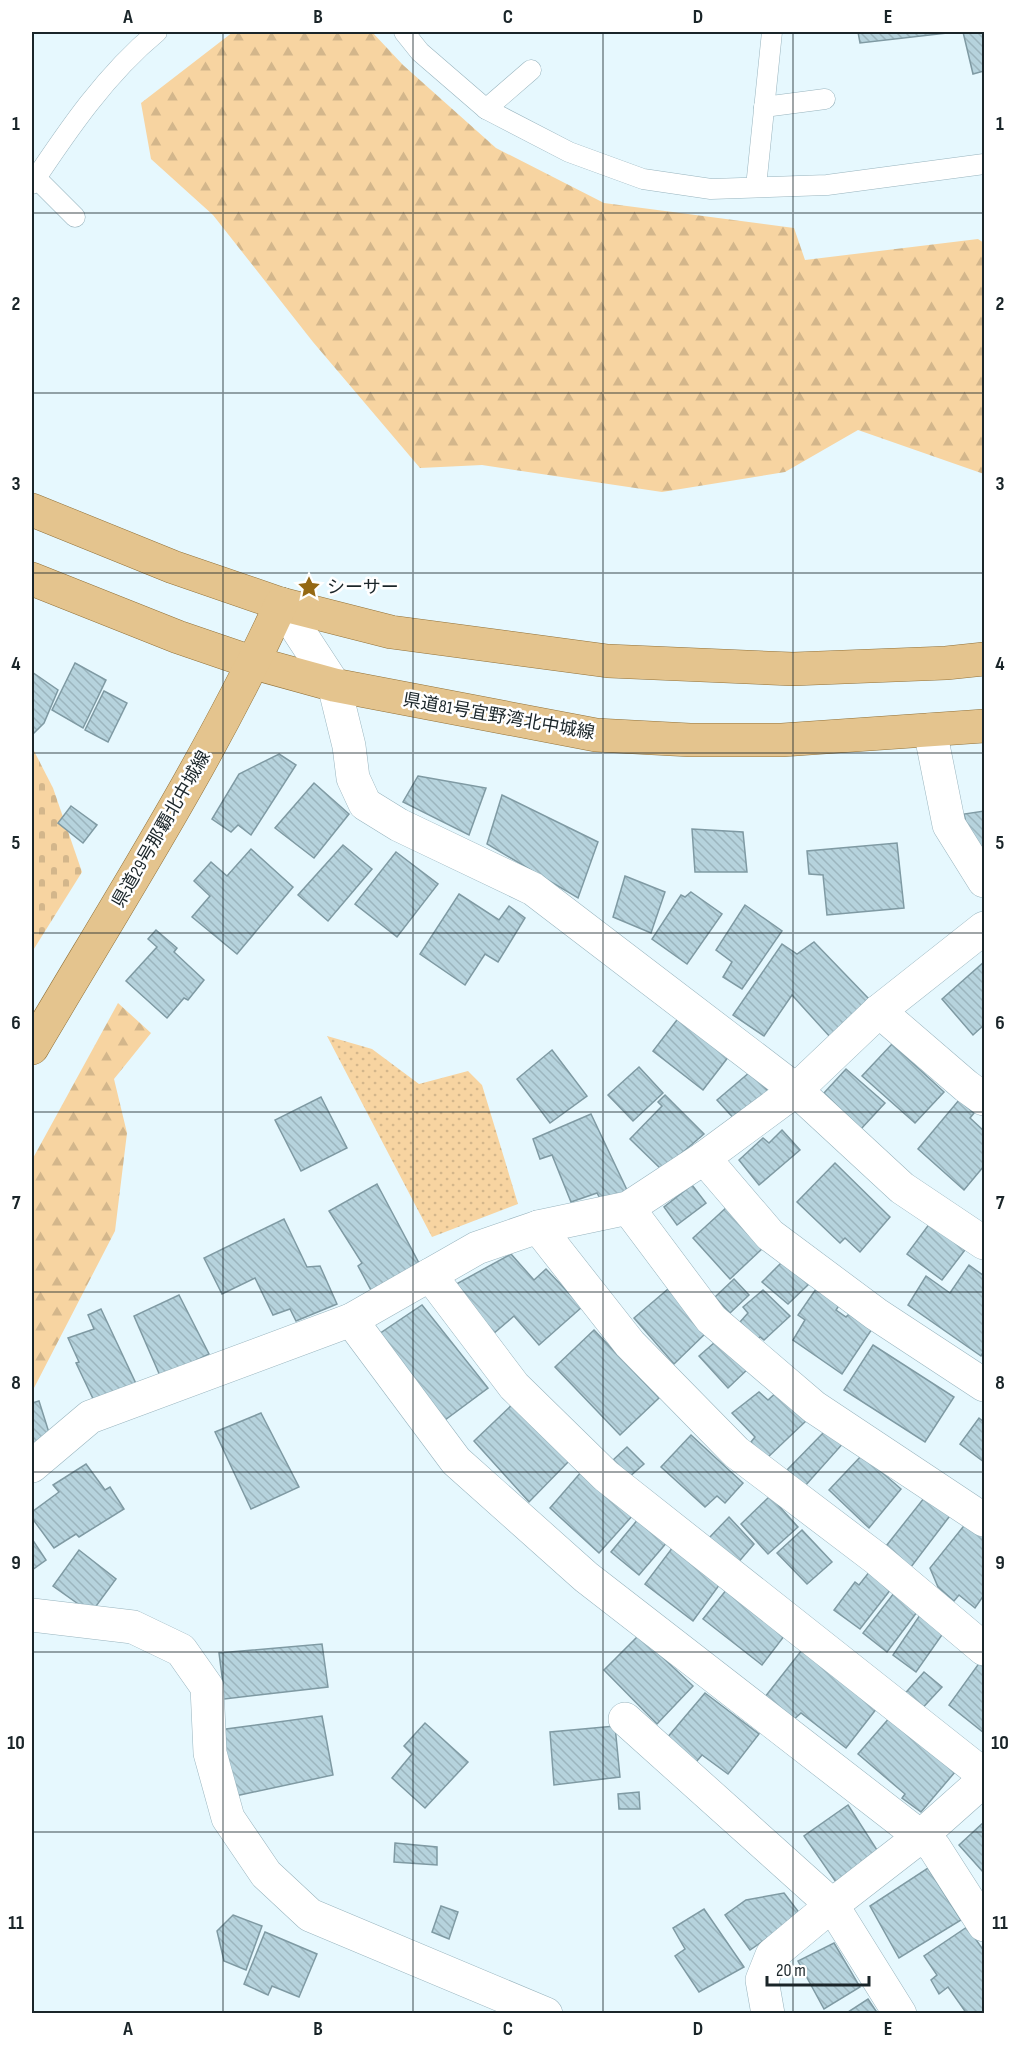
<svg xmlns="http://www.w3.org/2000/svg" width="1016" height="2045" font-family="'Sofia Sans Condensed','Noto Sans JP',sans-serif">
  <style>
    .grass { fill: url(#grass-dots) }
    .forest { fill: url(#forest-firs) }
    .cemetery { fill: url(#cemetery-stones) }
    .building { fill: url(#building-back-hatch); stroke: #7f9aa3; stroke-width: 1.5 }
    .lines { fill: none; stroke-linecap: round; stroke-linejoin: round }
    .lane-casing { stroke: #98b4be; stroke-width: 21 }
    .street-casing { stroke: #98b4be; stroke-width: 34 }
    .primary-casing { stroke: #92723a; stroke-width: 34 }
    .lane { stroke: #fff; stroke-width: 20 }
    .street { stroke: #fff; stroke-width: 33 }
    .primary { stroke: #e4c48e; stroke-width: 33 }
    .grid { fill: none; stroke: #1a2529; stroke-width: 1.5; stroke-opacity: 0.55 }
    .labels { text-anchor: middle; stroke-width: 5; stroke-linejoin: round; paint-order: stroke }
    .poi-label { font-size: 18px; fill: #1a2529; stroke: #fff; text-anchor: start }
    .street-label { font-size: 18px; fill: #1a2529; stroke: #fff }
    .neatline { fill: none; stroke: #1a2529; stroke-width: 2 }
    .grid-label { font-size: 20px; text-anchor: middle; font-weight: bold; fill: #1a2529 }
  </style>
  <defs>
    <pattern id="grass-dots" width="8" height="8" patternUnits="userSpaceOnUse" patternTransform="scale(1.5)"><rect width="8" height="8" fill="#f7d4a1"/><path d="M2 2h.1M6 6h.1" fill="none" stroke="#d3b68b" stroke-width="1.8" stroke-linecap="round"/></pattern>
    <pattern id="forest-firs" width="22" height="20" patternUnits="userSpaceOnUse" patternTransform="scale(1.5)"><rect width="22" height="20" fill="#f7d4a1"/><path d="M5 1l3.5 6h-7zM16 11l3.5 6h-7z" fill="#d3b68b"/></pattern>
    <pattern id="cemetery-stones" width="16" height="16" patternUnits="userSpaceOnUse" patternTransform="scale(1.5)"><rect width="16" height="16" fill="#f7d4a1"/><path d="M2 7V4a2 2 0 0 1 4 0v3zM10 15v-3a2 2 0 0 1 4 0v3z" fill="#d3b68b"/></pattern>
    <pattern id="building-back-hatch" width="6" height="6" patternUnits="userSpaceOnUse" patternTransform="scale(1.5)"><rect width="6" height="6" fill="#b6d3dd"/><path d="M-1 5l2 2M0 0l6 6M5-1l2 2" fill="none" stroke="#9cb5be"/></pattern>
  </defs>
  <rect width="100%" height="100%" fill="#e6f8fe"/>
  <!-- grass -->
  <path class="grass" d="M327,1036L372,1049L419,1084L468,1071L482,1085L518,1204L432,1237Z"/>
  <!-- forest -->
  <g class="forest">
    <path d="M233,32H372L403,65L496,148L604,203L794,228L805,260L978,239L984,243V474L858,430L785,472L662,492L482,465L420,468L313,342L213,215L151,159L141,103Z"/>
    <path d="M118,1003L151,1033L114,1079L127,1133L115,1231L34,1388H32V1160Z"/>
  </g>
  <!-- cemetery -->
  <path class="cemetery" d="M32,747L53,788L82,872L32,952Z"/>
  <!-- building -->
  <g class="building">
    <path d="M858,32H956L860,43Z"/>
    <path d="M963,32H984V71L973,74Z"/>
    <path d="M75,663L106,680L83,728L52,710Z"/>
    <path d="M32,672L58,690L44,723L32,735Z"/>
    <path d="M104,691L127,703L108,742L85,730Z"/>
    <path d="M279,754L296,765L251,835L238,825L231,832L212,819L239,774Z"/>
    <path d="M418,776L486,788L469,835L403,802Z"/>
    <path d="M314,783L349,814L314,858L275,828Z"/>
    <path d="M502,795L598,842L578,898L487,844Z"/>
    <path d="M71,806L97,825L83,843L58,823Z"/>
    <path d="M984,811V860L971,846L964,814Z"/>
    <path d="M692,829L743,832L747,872H695Z"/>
    <path d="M897,843L904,908L827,915L823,875L809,874L807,851Z"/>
    <path d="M343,845L372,869L328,921L298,895Z"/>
    <path d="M251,849L293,887L237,954L192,917L210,896L194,881L211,862L227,876Z"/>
    <path d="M396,852L438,884L397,937L355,904Z"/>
    <path d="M625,876L665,892L651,933L613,917Z"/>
    <path d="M691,892L722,914L687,964L652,939L681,895L685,897Z"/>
    <path d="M459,894L499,920L509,906L525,918L498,962L485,954L465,985L420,954Z"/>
    <path d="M745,905L782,931L742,989L723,977L732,962L716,950Z"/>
    <path d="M156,930L177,948L174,952L204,980L188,1000L184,998L167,1018L126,981L157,947L148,939Z"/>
    <path d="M814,942L869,999L831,1038L792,995L764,1036L733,1015L782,944L797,954Z"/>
    <path d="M984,962V1025L973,1035L942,999Z"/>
    <path d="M680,1016L729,1056L703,1090L653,1051Z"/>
    <path d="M892,1044L944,1092L915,1123L862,1076Z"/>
    <path d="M552,1050L587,1096L550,1123L517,1079Z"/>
    <path d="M639,1067L663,1093L633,1121L608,1095Z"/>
    <path d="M846,1069L885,1103L861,1129L824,1093Z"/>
    <path d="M750,1072L774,1097L738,1123L717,1100Z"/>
    <path d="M665,1095L704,1134L662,1170L630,1139L662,1106L658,1102Z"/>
    <path d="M321,1097L347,1148L301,1171L275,1120Z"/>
    <path d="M959,1100L974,1113L970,1118L984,1131V1166L964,1190L918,1149Z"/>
    <path d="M591,1114L627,1190L603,1204L597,1193L571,1202L552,1155L540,1159L533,1139Z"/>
    <path d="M782,1130L800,1150L759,1185L739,1160L763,1138L769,1143Z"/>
    <path d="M835,1163L890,1217L860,1252L845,1238L840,1243L797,1202Z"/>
    <path d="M377,1184L420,1265L372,1292L358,1266L362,1263L329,1211Z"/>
    <path d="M692,1185L706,1203L677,1225L664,1207Z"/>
    <path d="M728,1206L764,1247L730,1279L693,1238Z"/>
    <path d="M284,1219L307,1267L320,1266L337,1304L296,1321L290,1309L273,1315L255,1278L222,1294L204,1258Z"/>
    <path d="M930,1223L965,1250L942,1280L907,1254Z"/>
    <path d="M511,1254L534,1280L546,1269L582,1307L539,1345L514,1316L493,1334L451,1287Z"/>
    <path d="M783,1261L810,1283L788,1304L762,1282Z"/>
    <path d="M969,1265L984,1276V1351L981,1356L908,1305L926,1276L950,1293Z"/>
    <path d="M734,1279L749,1295L730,1313L715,1297Z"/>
    <path d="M668,1289L707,1332L674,1364L634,1318Z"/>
    <path d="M816,1289L840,1304L836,1310L846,1317L849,1314L872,1329L842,1374L793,1340L805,1320L798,1315Z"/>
    <path d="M763,1290L790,1316L764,1340L760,1337L757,1339L740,1322L748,1313L743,1307Z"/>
    <path d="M179,1295L209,1354L161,1378L134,1316Z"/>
    <path d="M422,1305L488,1388L441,1423L379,1334Z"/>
    <path d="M101,1309L138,1388L97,1407L76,1363L79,1362L68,1338L94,1329L88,1315Z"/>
    <path d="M594,1330L659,1398L620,1435L555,1367Z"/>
    <path d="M722,1336L751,1366L728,1388L699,1356Z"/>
    <path d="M873,1345L954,1397L925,1442L844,1390Z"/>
    <path d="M779,1390L807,1420L766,1459L751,1442L755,1437L732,1413L759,1392L768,1400Z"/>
    <path d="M39,1401L51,1439L32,1445V1403Z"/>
    <path d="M515,1402L571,1459L529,1502L474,1441Z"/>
    <path d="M261,1413L299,1487L251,1509L215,1432Z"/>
    <path d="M979,1418L984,1422V1462L960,1444Z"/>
    <path d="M828,1428L846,1440L805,1486L787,1470Z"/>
    <path d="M691,1435L743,1483L725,1503L717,1496L705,1507L661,1467Z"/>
    <path d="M627,1447L644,1464L628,1478L613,1460Z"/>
    <path d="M862,1455L901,1489L869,1528L829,1490Z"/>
    <path d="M86,1464L105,1490L110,1487L124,1509L79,1537L76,1534L54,1548L32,1518V1512L59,1492L53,1485Z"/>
    <path d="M582,1471L633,1515L599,1553L550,1508Z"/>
    <path d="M928,1493L952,1513L908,1571L883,1550Z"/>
    <path d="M770,1496L798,1527L768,1554L741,1524Z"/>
    <path d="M729,1517L754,1544L736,1565L708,1539Z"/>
    <path d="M639,1518L668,1541L639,1575L611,1552Z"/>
    <path d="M967,1522L984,1537V1595L975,1608L959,1595L954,1601L938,1587L930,1568Z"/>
    <path d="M802,1530L832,1562L807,1584L777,1553Z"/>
    <path d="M32,1539L46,1560L32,1570Z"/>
    <path d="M673,1547L720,1584L693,1621L645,1584Z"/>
    <path d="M79,1550L116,1579L91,1613L53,1586Z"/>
    <path d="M870,1571L891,1589L860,1629L834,1610L855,1582L859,1585Z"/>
    <path d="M727,1589L785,1635L762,1665L703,1619Z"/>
    <path d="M894,1593L917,1612L887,1652L863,1633Z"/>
    <path d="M920,1615L944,1632L916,1672L893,1655Z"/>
    <path d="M639,1635L693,1686L657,1724L604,1670Z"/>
    <path d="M322,1644L328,1687L216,1700L214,1686L223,1684L219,1653Z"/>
    <path d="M805,1646L877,1708L846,1748L801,1713L792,1721L765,1697Z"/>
    <path d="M980,1662L984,1665V1733L949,1705Z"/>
    <path d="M924,1672L942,1687L917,1714L901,1698Z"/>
    <path d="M705,1693L759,1734L728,1774L702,1755L691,1768L661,1745Z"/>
    <path d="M322,1716L333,1775L235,1796L219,1730Z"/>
    <path d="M891,1716L955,1772L921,1812L902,1798L905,1794L858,1754Z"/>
    <path d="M425,1723L468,1762L425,1808L392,1778L412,1754L404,1746Z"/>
    <path d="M615,1726L620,1777L554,1785L550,1732Z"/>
    <path d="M639,1792L640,1809H619L618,1794Z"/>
    <path d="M848,1805L879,1853L838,1885L804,1836Z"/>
    <path d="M984,1822V1873L959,1845Z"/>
    <path d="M395,1843L437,1847V1865L394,1862Z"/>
    <path d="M928,1868L961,1920L899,1958L870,1906Z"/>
    <path d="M784,1893L801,1915L750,1950L725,1915L746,1900Z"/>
    <path d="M441,1906L458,1912L449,1939L432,1932Z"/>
    <path d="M704,1909L744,1967L699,1992L675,1956L685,1949L673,1928Z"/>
    <path d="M233,1915L262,1926L246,1970L224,1961L217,1931Z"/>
    <path d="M967,1927L984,1951V2014H967L948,1987L939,1994L931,1980L937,1975L924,1956Z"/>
    <path d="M265,1932L317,1954L299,1997L272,1986L268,1995L244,1984Z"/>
    <path d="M834,1943L860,1987L824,2009L798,1961Z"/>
    <path d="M868,1999L878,2014H845Z"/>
  </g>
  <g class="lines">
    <!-- lane casing -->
    <g class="lane-casing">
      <g id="lane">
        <path d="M404,32L420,52L486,109L569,152L643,179L711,189L827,185L984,164"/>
        <path d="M764,107L825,99"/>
        <path d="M486,109L531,70"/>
        <path d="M36,178L75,217"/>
        <path d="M32,184C68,130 106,74 157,32"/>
        <path d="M756,187L772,32"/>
      </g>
    </g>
    <!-- street casing -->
    <g class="street-casing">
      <g id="street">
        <path d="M281,604L334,685L349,746L353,778L365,804L399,825L533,889L796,1090L902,1188L984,1243"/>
        <path d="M930,730L949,825L984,881"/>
        <path d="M879,1011L966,1086L984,1099"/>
        <path d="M704,1158L770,1235L876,1314L984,1385"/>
        <path d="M628,1208L711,1319L814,1407L984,1520"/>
        <path d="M538,1227L630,1344L736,1452L877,1559L984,1649"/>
        <path d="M430,1275L514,1386L606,1476L984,1775"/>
        <path d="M351,1320L456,1461L586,1577L934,1847L984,1925"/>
        <path d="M32,1466L90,1417L351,1320L477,1248L538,1227L628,1208L704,1158L796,1090L879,1011L984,928"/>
        <path d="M32,1615L133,1627L181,1650L207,1687L210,1753L228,1818L266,1874L310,1915L546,2014"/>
        <path d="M625,1719L832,1905L900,2014"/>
        <path d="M768,2014L762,1980L772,1955L832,1905L921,1836L984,1780"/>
      </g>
    </g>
    <!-- primary casing -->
    <g class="primary-casing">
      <g id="primary">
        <path d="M32,510L173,567L281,604L391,632L608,661L793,669L946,663L984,659"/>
        <path d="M32,579L178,637L254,663L334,685L596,735L690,740H782L984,726"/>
        <path d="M32,1048C118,902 210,759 281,604"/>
      </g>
    </g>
    <!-- lane -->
    <use href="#lane" class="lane"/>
    <!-- street -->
    <use href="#street" class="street"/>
    <!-- primary -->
    <use href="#primary" class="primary"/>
  </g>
  <!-- grid -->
  <path class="grid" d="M223,32V2014M413,32V2014M603,32V2014M793,32V2014M32,213H984M32,393H984M32,573H984M32,753H984M32,933H984M32,1112H984M32,1292H984M32,1472H984M32,1652H984M32,1832H984"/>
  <!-- icons -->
  <defs>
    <g id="sight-bare" transform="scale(1.8)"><path d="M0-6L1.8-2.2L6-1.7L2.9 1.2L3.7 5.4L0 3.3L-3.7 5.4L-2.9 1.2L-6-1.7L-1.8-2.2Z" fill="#946814" stroke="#fff" stroke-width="2.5" paint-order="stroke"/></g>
  </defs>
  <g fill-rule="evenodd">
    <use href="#sight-bare" x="309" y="587"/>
  </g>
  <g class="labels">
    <!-- poi labels -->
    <g class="poi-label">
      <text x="327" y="593">シーサー</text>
    </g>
    <!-- street labels -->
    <g class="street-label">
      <text transform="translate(499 716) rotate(10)" y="6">県道81号宜野湾北中城線</text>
      <text transform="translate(161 829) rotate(-60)" y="6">県道29号那覇北中城線</text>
    </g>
  </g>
  <!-- border -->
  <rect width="1016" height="2045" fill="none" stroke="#ffffff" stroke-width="66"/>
  <!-- scale -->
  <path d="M767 1976v9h102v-9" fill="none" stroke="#1a2529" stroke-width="3"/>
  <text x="776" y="1976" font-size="18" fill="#1a2529" stroke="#ffffff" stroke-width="4.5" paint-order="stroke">20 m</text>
  <rect x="33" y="33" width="950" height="1979" class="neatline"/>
  <g class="grid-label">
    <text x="128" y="23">A</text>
    <text x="318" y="23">B</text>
    <text x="508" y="23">C</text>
    <text x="698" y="23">D</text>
    <text x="888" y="23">E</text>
    <text x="16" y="130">1</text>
    <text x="1000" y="130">1</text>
    <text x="16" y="310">2</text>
    <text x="1000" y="310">2</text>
    <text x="16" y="490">3</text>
    <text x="1000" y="490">3</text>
    <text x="16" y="670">4</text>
    <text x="1000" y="670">4</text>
    <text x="16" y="849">5</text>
    <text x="1000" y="849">5</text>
    <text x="16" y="1029">6</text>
    <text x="1000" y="1029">6</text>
    <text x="16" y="1209">7</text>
    <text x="1000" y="1209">7</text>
    <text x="16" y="1389">8</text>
    <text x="1000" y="1389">8</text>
    <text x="16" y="1569">9</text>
    <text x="1000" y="1569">9</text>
    <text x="16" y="1749">10</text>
    <text x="1000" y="1749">10</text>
    <text x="16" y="1929">11</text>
    <text x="1000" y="1929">11</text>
    <text x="128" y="2035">A</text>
    <text x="318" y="2035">B</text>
    <text x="508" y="2035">C</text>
    <text x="698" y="2035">D</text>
    <text x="888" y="2035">E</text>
  </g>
</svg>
